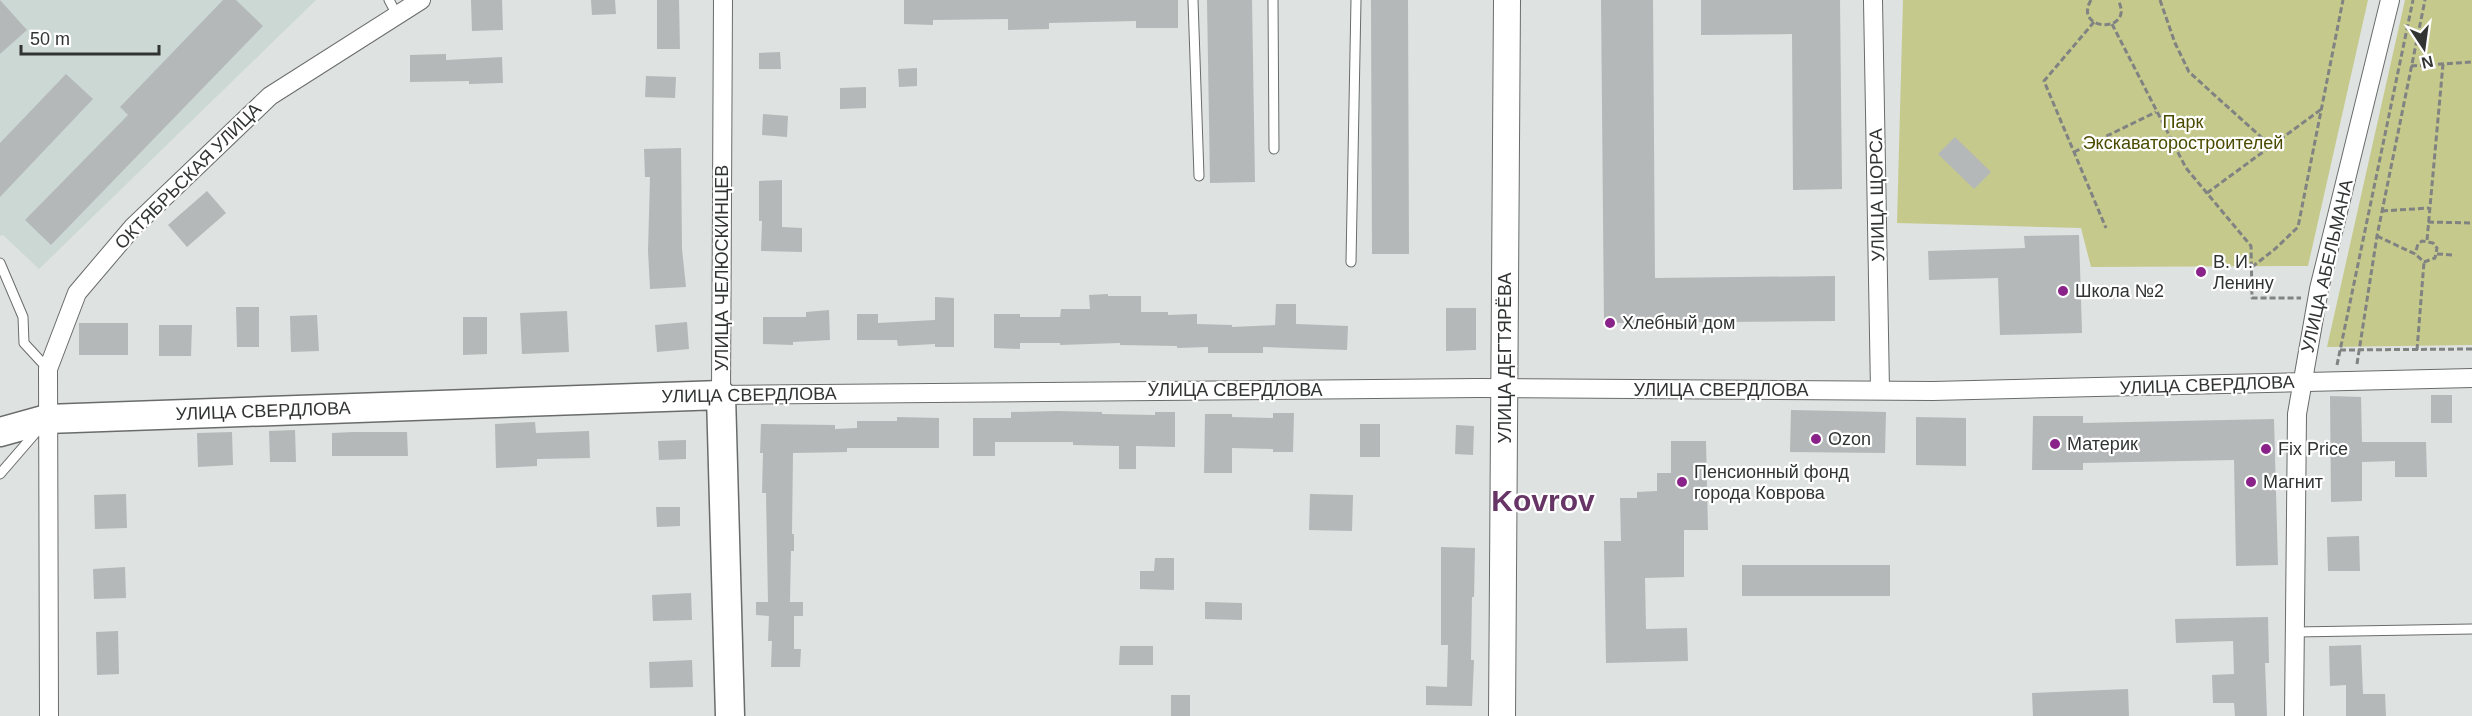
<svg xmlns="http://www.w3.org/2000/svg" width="2472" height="716" font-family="Arial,sans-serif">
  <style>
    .built { fill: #ccd8d4 }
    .green { fill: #c6c98c }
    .building { fill: #b5b8b9 }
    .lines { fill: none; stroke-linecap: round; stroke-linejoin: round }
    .lane-casing { stroke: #696c6b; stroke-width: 11 }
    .street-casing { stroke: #696c6b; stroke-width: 20 }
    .secondary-casing { stroke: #696c6b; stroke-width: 28 }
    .primary-casing { stroke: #696c6b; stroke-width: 31 }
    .path { stroke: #818382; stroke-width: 3; stroke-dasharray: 6 3; stroke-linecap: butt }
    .lane { stroke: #fff; stroke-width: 9 }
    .street { stroke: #fff; stroke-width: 18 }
    .secondary { stroke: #fff; stroke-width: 26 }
    .primary { stroke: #fff; stroke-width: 28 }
    .poi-dot { fill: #892289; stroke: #fff; stroke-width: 2 }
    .labels { text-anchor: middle; stroke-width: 4.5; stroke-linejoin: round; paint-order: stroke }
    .park-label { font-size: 18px; fill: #4b4b00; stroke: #fff }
    .street-label { font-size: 18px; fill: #323333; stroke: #fff }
    .poi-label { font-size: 18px; fill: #323333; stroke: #fff; text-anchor: start }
    .town-label { font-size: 30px; font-weight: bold; fill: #663465; stroke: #fff }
  </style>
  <rect width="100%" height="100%" fill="#dee2e0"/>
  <!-- built -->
  <path class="built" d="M0,0H316L39,269L3,235L0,236Z"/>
  <!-- green -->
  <g class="green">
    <path d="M1903,0H2368L2308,266L2091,267L2081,228L1897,223Z"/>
    <path d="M2405,0H2472V345L2327,347Z"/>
  </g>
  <!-- building -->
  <g class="building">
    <path d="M0,0L27,30L0,54Z"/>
    <path d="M223,0H236L263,26L51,245L25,220L128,115L120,107Z"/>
    <path d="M471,0H502L503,30L472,31Z"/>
    <path d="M591,0H615L616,14L592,15Z"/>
    <path d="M657,0H679L680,49H657Z"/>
    <path d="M904,0H1178V28H1136V21L1049,23V29L1008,30V19L933,20V25L904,24Z"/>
    <path d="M1207,0H1252L1255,182L1210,183Z"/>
    <path d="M1371,0H1408L1409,254H1372Z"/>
    <path d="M1601,0H1653L1655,278L1835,276V321L1604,323Z"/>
    <path d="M1701,0H1840L1842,189L1793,190L1792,34L1701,35Z"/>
    <path d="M780,52L781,69H759V53Z"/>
    <path d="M446,54V60L502,57L503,83L469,84V81L410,82V55Z"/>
    <path d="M917,68V86L899,87L898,69Z"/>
    <path d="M66,74L93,99L0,197V143Z"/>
    <path d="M646,76L676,77L675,98L645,97Z"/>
    <path d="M866,87V108L840,109V88Z"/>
    <path d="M763,114L788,116L787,137L762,135Z"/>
    <path d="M1955,137L1991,172L1974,189L1938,154Z"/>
    <path d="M681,148L682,249L686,287L650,289L648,251L650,177H645L644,149Z"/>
    <path d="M782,180V227L802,228V252L761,251L762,221H759V181Z"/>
    <path d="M207,191L226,213L187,247L168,225Z"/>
    <path d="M2079,235L2082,333L2000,335L1998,278L1929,280L1928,251L2025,248L2024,236Z"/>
    <path d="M1108,294V296H1141V312H1168V315L1197,314V324L1232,325V327L1275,325L1276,304H1296V324L1348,326L1347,350L1263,347V353H1208V347L1177,348V346L1120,345V343L1060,345V343H1020V349L994,348V314H1020V317H1060L1061,309H1090L1089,295Z"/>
    <path d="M935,297L954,298V347H935V344L898,346L897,340H857V314H878V323L935,320Z"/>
    <path d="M236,307H259V347H237Z"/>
    <path d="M1446,308H1476V350L1446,351Z"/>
    <path d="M829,310L830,340L793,342V345L763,344V317H806V312Z"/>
    <path d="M567,311L569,352L522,354L520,313Z"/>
    <path d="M317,315L319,351L291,352L290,316Z"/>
    <path d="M463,317H487V354L463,355Z"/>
    <path d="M687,322L689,349L657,352L655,325Z"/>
    <rect x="79" y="323" width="49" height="32"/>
    <path d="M159,325H192L191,356H159Z"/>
    <rect x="2431" y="395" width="21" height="28"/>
    <path d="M2330,396L2361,397L2362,442H2426L2427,477H2395V461L2362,462V501L2331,502Z"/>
    <path d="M1791,410L1886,412L1885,453L1790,452Z"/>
    <path d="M1057,411L1102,412V414L1155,415V412H1175V447L1136,446V469H1119V446L1073,445V442H995V456H973V418H1011V412Z"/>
    <path d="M1273,413H1294L1293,452H1273V449L1232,448V473H1204L1205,414H1232V417L1273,418Z"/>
    <path d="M2033,416H2083V423L2274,419L2278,565L2236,566L2234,460L2083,463V470H2032Z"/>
    <path d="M897,417L939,418V448H847V452L793,453L792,534H794V551H791L790,602H803V616H794V649H801L800,667H771L772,641H768L769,616L756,615V602H768L766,493H762L763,453H760L761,424L835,425V429L857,428V421H897Z"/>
    <path d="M1916,417L1966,418V466L1916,465Z"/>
    <path d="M535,422L536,433L589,431L590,458L537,459V466L496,468L495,424Z"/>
    <rect x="1360" y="424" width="20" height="33"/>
    <path d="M1456,425L1474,426L1473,455L1455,454Z"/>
    <path d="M295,430L296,462H270L269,431Z"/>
    <path d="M232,432L233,465L198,467L197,433Z"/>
    <path d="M353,432H407L408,456H332V433Z"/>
    <path d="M686,440V459L659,460L658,441Z"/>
    <path d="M1671,441H1706L1708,530H1684V577L1645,578L1646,629L1687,628L1688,661L1606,663L1604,541H1621L1620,498H1637V492L1657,491V473H1671Z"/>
    <path d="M126,494L127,528L95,529L94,495Z"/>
    <path d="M1310,494L1353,495L1352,531L1309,530Z"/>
    <path d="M656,507H680V526L657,527Z"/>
    <path d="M2359,536L2360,571H2328L2327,537Z"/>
    <path d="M1441,547L1475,548L1474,597H1472L1471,660H1474L1472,706L1426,705V686L1447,687L1448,645H1441Z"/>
    <path d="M1155,558H1174V590L1140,589V571H1154Z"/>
    <rect x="1742" y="565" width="148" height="31"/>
    <path d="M125,567L126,598L94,599L93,569Z"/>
    <path d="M691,593L692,620L653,621L652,595Z"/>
    <path d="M1205,602L1242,603V620L1205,619Z"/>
    <path d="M2268,617L2269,663H2265L2267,716H2235L2234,703H2213L2212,675L2234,674L2233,641L2176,643L2175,619Z"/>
    <path d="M118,631L119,674L97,675L96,632Z"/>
    <path d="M2361,645L2363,694H2385L2386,716H2346V685L2330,686L2329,646Z"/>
    <path d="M1120,646H1153V665H1119Z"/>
    <path d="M692,660L693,687L650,688L649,662Z"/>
    <path d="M2128,689L2129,716H2033L2032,693Z"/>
    <rect x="1171" y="695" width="19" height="21"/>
  </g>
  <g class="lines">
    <!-- lane casing -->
    <g class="lane-casing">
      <g id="lane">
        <path d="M389,0L397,15"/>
        <path d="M1193,0L1199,176"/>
        <path d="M1273,0L1274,149"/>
        <path d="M1351,262L1356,0"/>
        <path d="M0,263L23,317L24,343L48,369"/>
        <path d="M0,474L38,430"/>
        <path d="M2296,632L2472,629"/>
      </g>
    </g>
    <!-- street casing -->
    <g class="street-casing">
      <g id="street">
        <path d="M723,0L721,395L1478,388L1933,391L2472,378"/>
        <path d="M1873,0L1880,390"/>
        <path d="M49,716L48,369L77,293L133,227L270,96L421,0"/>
        <path d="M2294,716L2297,414L2319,289L2390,0"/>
      </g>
    </g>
    <!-- secondary casing -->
    <g class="secondary-casing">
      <path id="secondary" d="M1502,716L1507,0"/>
    </g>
    <!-- primary casing -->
    <g class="primary-casing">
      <path id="primary" d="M0,432L47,419L721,395L730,716"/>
    </g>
    <!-- path -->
    <g class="path">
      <path d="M2091,0C2072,32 2136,34 2118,0"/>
      <path d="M2160,0L2175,43L2189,72L2271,146"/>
      <path d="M2094,22L2044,81L2106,228"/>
      <path d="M2112,24L2186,168L2251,246L2252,298H2301"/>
      <path d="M2411,66L2472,62"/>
      <path d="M2074,152L2156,112"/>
      <path d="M2207,193L2323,108"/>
      <path d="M2382,211L2429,208"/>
      <path d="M2428,222L2472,223"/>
      <path d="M2377,236L2415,254L2424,262L2435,258L2437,248L2433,243L2422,241L2418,244L2415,254"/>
      <path d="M2427,240L2443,64"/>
      <path d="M2437,254L2454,255"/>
      <path d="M2252,267L2275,249L2298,227L2343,0"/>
      <path d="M2340,350L2472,349"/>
      <path d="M2417,350L2424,262"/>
      <path d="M2357,364L2377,236L2425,0"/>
      <path d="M2337,365L2413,0"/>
    </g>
    <!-- lane -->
    <use href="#lane" class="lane"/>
    <!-- street -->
    <use href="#street" class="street"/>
    <!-- secondary -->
    <use href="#secondary" class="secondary"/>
    <!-- primary -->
    <use href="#primary" class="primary"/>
  </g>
  <!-- markers -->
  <g class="poi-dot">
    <circle cx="2201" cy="272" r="6"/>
    <circle cx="2063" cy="291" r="6"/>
    <circle cx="1610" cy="323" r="6"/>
    <circle cx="1816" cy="439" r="6"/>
    <circle cx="2055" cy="444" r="6"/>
    <circle cx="2266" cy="449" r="6"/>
    <circle cx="1682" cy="482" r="6"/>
    <circle cx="2251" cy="482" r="6"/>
  </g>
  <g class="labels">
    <!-- park labels -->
    <g class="park-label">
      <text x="2183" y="128">Парк<tspan x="2183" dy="21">Экскаваторостроителей</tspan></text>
    </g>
    <!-- street labels -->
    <g class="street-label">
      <text transform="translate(188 176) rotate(-45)" y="6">ОКТЯБРЬСКАЯ УЛИЦА</text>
      <text transform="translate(1877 195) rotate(-91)" y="6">УЛИЦА ЩОРСА</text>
      <text transform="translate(2327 266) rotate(-77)" y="6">УЛИЦА АБЕЛЬМАНА</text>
      <text transform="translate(722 268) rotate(-90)" y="6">УЛИЦА ЧЕЛЮСКИНЦЕВ</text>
      <text transform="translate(1505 358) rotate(-90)" y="6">УЛИЦА ДЕГТЯРЁВА</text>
      <text transform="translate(2207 385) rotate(-2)" y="6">УЛИЦА СВЕРДЛОВА</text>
      <text x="1235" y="396">УЛИЦА СВЕРДЛОВА</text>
      <text x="1721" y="396">УЛИЦА СВЕРДЛОВА</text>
      <text transform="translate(749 395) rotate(-1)" y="6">УЛИЦА СВЕРДЛОВА</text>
      <text transform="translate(263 411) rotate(-2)" y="6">УЛИЦА СВЕРДЛОВА</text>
    </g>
    <!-- poi labels -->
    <g class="poi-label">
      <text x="2213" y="268">В. И.<tspan x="2213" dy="21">Ленину</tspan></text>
      <text x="2075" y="297">Школа №2</text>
      <text x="1622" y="329">Хлебный дом</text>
      <text x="1828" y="445">Ozon</text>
      <text x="2067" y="450">Материк</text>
      <text x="2278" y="455">Fix Price</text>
      <text x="1694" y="478">Пенсионный фонд<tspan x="1694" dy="21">города Коврова</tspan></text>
      <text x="2263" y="488">Магнит</text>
    </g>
    <!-- town labels -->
    <g class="town-label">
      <text x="1543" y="511">Kovrov</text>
    </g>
  </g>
  <!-- north arrow -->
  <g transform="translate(2424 48) rotate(167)" stroke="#ffffff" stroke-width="4.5" paint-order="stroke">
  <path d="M0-4.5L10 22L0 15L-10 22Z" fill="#323333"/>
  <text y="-9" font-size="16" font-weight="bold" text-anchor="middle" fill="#323333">N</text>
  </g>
  <!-- scale -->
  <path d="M21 45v9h138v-9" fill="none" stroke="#323333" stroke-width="3"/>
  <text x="30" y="45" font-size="18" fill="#323333" stroke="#ffffff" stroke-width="4.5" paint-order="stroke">50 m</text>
</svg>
